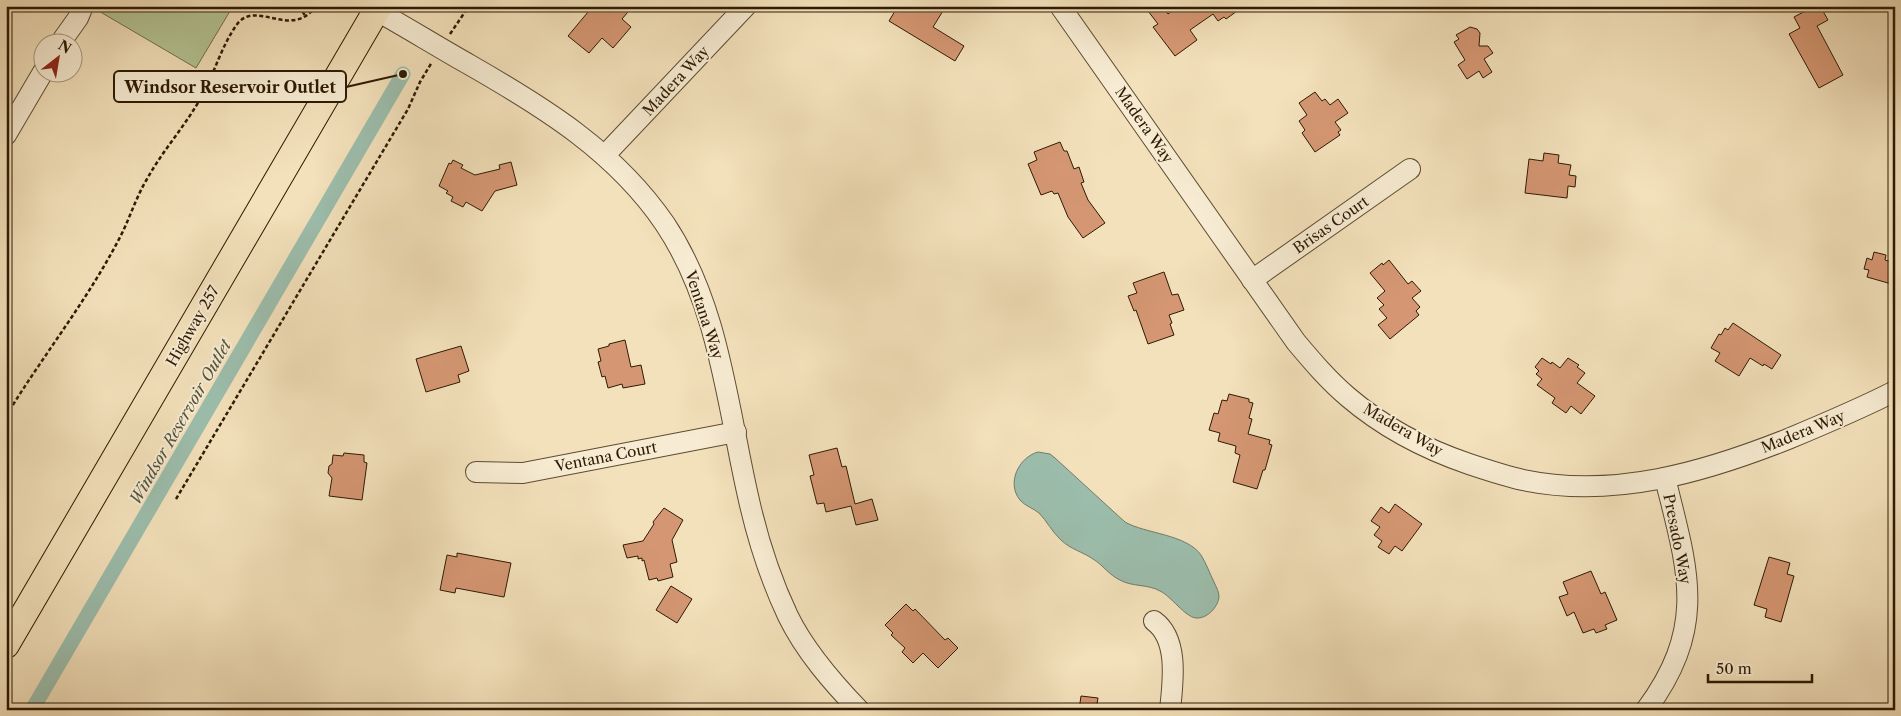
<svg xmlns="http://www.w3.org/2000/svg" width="1901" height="716" font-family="'Libre Caslon Text',serif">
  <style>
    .green { fill: #b4c495; stroke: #706f4c }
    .water { fill: #9cbead; stroke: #707c69 }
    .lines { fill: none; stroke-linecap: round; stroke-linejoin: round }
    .canal { stroke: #9cbead; stroke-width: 15 }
    .building { fill: #d59773; stroke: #2d1a03 }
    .minor-casing { stroke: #5e4c31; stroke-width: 22 }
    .major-casing { stroke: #2d1a03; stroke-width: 28 }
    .path { stroke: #2d1a03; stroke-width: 2.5; stroke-dasharray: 4 2.5; stroke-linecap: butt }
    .minor { stroke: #f7ecd3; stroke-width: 20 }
    .major { stroke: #f3e1bb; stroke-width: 26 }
    .labels { text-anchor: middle; stroke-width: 4; stroke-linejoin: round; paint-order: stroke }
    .street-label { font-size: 15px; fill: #2d1a03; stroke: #f7ecd3 }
    .water-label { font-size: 16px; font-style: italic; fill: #54533e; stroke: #f7ecd3 }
    .leader { fill: none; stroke: #2d1a03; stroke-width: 2 }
    .callout-dot { fill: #2d1a03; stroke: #f7ecd3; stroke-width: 2 }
    .callout { fill: #f7ecd3; stroke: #2d1a03; stroke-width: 2 }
    .callout-label { font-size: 16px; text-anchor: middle; font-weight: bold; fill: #2d1a03 }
  </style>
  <rect width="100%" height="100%" fill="#f3e1bb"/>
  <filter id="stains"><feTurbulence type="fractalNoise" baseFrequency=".004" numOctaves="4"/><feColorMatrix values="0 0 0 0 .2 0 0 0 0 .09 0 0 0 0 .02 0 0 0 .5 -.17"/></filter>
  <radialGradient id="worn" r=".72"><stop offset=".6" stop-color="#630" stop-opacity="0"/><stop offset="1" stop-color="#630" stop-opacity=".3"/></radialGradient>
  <!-- green -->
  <path class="green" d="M98,6H233L196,68L97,10Z"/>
  <!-- water -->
  <path class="water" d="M1038,452L1050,454L1055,458L1125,522C1146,534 1186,534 1201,555C1206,563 1210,574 1214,582C1216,587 1219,591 1219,597C1218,607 1207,619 1196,618C1185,617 1171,596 1160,591C1148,584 1132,587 1120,580C1109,575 1103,565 1093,559C1083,552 1070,549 1061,540C1052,532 1047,521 1039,513C1033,508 1025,506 1020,500C1006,483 1019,457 1038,452Z"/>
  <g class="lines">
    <!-- canal -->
    <path class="canal" d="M32,710L403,74"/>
  </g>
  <!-- building -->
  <g class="building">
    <path d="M593,6H633L622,19L631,27L613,48L602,38L589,53L568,36Z"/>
    <path d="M898,6L908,12L911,6H946L933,27L964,46L955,61L889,21Z"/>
    <path d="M1155,6H1162L1168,14L1178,6H1244L1226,19L1224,17L1218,21L1213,14L1190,30L1197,40L1175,56L1153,27L1158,24L1148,11Z"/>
    <path d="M1815,6H1820L1828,20L1817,26L1843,75L1819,88L1789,34L1800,28L1794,17Z"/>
    <path d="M1470,27L1477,29L1480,33L1479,46H1488L1493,53L1484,59L1492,72L1483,78L1479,71L1467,79L1458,65L1465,60L1454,42L1459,39L1456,35Z"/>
    <path d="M1315,92L1322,101L1325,99L1330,105L1338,99L1348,113L1335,122L1341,130L1338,132L1340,135L1315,152L1302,133L1305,130L1299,121L1307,115L1299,103Z"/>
    <path d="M1060,142L1064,151H1067L1074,169L1079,167L1084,182L1081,183L1088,200L1105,223L1083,238L1068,217L1058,193L1054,194L1052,191L1041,195L1028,164L1037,160L1034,152Z"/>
    <path d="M1544,153L1559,155L1558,163L1571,165L1569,175L1576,176L1575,187L1568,186L1567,198L1525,193L1529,159L1543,161Z"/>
    <path d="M453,160L463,165L461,168L475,175L500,169L499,165L511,162L517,185L495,191L482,211L466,202L463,207L451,201L453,197L446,193L448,191L439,186L449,163L451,164Z"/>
    <path d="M1874,252L1886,255L1885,260L1895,263V285L1867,277L1869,270L1864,269L1867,258L1872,260Z"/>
    <path d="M1389,260L1408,284L1412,281L1421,291L1412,298L1420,307L1416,311L1419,315L1390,339L1378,325L1387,318L1379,309L1384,305L1377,298L1385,291L1370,273L1382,263L1383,265Z"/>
    <path d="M1164,272L1172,295L1178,294L1184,310L1169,315L1172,323L1170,324L1174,335L1148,344L1136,310L1134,311L1128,296L1137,293L1133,283Z"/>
    <path d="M1733,323L1781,355L1772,369L1764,364L1763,366L1750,358L1739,376L1715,361L1720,353L1711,348L1719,334L1721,335L1725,328L1728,330Z"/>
    <path d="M625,340L631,367L641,365L645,384L623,388L622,384L608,388L605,376L602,377L598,362L601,361L598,349L609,346V344Z"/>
    <path d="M461,346L469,371L458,375L460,382L426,392L416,359Z"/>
    <path d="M1542,358L1551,364L1552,362L1560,368L1568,358L1579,365L1577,367L1585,373L1577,383L1595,396L1581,414L1571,406L1566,413L1552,403L1555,398L1537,385L1542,379L1536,374L1539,371L1535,367Z"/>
    <path d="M1229,394L1249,399V402L1253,403L1249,418L1252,419L1248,434L1270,440L1269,444L1272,445L1265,470H1263L1257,489L1233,482L1240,455L1235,453L1236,446L1218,441L1220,433L1209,430L1214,413L1218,414L1222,400L1227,401Z"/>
    <path d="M837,448L842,467L846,466L855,504L872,499L878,520L856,525L851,506L826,512L824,503L817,504L810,476L814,475L809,455Z"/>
    <path d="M344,453L364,455V462L367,463L362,500L329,496L332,478L328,473L329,466L332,464L333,455L343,456Z"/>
    <path d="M1395,504L1422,524L1402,551L1395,546L1389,554L1378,547L1382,541L1374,535L1380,527L1371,521L1381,507L1389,513Z"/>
    <path d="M664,508L683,520L672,540L677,562L670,564L673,577L658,581L657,578L649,580L644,560L642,561V558L638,559V556L627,558L623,545L643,541L654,524L653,522Z"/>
    <path d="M457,553L511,563L504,597L456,588L455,593L440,590L447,555L457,557Z"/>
    <path d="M1769,557L1790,563L1787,574L1794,576L1781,622L1765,617L1767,609L1754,605Z"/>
    <path d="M1591,571L1601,594L1605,592L1617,620L1605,625L1607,629L1596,633L1594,629L1583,633L1574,612L1567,616L1559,597L1568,594L1563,582Z"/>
    <path d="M671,586L692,599L677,623L656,610Z"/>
    <path d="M906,604L913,611L915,609L945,640L948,638L958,648L938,668L923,653L913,663L902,652L905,648L891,635L893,633L885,625Z"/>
    <path d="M1081,696L1098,698L1096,710H1079Z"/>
  </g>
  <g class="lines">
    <!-- minor casing -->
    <g class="minor-casing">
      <g id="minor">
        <path d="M368,6C403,25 436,46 470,65C545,108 616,152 665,224C719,305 727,404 748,496C757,537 770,578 788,616C805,651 832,682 859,710"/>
        <path d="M1060,6L1296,342C1312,361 1328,380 1348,397C1383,427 1425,449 1469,464C1487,470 1505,476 1523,480C1614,499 1705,472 1788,439C1824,424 1860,409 1895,391"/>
        <path d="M61,42L78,18L83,6"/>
        <path d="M6,135L43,72"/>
        <path d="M605,155L746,6"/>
        <path d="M1252,280L1410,169"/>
        <path d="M476,472L523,473L736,432"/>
        <path d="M1154,621C1179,639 1173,682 1170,710"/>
        <path d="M1646,710C1708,626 1688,571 1665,478"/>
      </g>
    </g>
    <!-- major casing -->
    <g class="major-casing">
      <path id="major" d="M6,645L379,6"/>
    </g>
    <!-- path -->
    <g class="path">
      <path d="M299,6L306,17"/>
      <path d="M450,34L469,6"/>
      <path d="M6,416C42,357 86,302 118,241C129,221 135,199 147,179C164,148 189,122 205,90C216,68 223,43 238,23C258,0 291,40 316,6"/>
      <path d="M176,499L408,109L420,82L432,62"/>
    </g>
    <!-- minor -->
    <use href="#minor" class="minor"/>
    <!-- major -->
    <use href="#major" class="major"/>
  </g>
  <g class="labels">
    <!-- street labels -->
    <g class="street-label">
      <text transform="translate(676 81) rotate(-47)" y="5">Madera Way</text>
      <text transform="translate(1144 125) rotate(55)" y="5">Madera Way</text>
      <text transform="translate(1331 225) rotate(-35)" y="5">Brisas Court</text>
      <text transform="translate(704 315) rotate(72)" y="5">Ventana Way</text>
      <text transform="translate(193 326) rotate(-60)" y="5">Highway 257</text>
      <text transform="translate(1403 430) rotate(30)" y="5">Madera Way</text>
      <text transform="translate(1803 432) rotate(-22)" y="5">Madera Way</text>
      <text transform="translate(606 457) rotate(-11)" y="5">Ventana Court</text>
      <text transform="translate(1677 539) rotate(79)" y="5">Presado Way</text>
    </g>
    <!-- water labels -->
    <g class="water-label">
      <text transform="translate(180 422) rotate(-60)" y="6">Windsor Reservoir Outlet</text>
    </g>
  </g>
  <!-- callouts -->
  <path class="leader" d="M403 74L346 87"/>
  <circle class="callout-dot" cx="403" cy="74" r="5"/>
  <rect class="callout" x="114" y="71" width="232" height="31" rx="5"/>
  <g class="callout-label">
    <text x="230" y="93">Windsor Reservoir Outlet</text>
  </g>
  <!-- margin -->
  <rect width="1901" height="716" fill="none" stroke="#f3e1bb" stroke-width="25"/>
  <rect x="8" y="8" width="1886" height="701" fill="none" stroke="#2d1a03" stroke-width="2.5"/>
  <rect x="12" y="12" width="1876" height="691" fill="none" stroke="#2d1a03"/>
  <!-- north arrow -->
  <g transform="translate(58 58) rotate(31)"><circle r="24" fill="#f7ecd3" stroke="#a69880"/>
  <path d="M0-4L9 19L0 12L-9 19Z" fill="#8f2418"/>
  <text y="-8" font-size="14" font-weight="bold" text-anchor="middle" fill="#2d1a03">N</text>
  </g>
  <!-- scale -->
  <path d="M1708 674v8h104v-8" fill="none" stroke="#2d1a03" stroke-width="2.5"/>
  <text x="1716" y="674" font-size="15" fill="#2d1a03" stroke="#f7ecd3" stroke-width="4" paint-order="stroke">50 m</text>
  <rect width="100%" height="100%" filter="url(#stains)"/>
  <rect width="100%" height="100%" fill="url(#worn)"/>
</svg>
